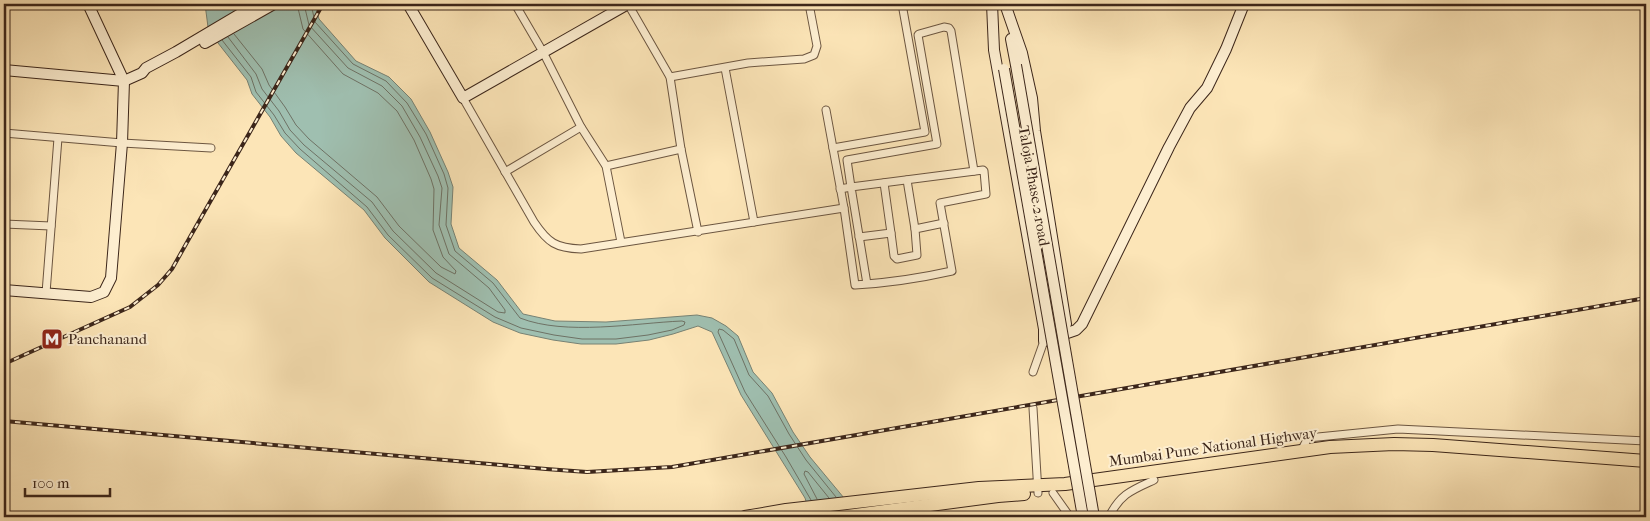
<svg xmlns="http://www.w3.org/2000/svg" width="1650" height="521" font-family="'IM FELL French Canon',serif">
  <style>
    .water { fill: #9fbfb0; stroke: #778274 }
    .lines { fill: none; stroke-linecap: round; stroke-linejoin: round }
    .shore { stroke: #6e7265; stroke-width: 1 }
    .street-casing { stroke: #6c5641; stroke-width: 9 }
    .secondary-casing { stroke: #3c261a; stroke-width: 12 }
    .highway-casing { stroke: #3c261a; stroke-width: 14 }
    .street { stroke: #fdeed0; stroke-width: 7 }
    .secondary { stroke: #fdeed0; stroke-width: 10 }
    .highway { stroke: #fce5b7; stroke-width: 12 }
    .rail-casing { stroke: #3c261a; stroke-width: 4 }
    .rail { stroke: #fdeed0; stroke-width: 2; stroke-dasharray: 5.5; stroke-linecap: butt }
    .secondary-bridge-casing { stroke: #3c261a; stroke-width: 12; stroke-linecap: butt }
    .secondary-bridge { stroke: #fdeed0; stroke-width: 10 }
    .labels { text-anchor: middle; stroke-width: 4; stroke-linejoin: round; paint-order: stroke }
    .street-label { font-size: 15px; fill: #3c261a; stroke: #fdeed0 }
    .poi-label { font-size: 15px; fill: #3c261a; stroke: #fdeed0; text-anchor: start }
  </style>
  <rect width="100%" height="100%" fill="#fce5b7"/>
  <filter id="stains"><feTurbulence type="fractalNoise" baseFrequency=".004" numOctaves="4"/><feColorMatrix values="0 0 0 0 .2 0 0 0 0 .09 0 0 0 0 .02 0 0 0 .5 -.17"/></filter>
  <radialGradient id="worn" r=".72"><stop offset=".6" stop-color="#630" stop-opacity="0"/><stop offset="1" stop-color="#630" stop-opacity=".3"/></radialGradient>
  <!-- water -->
  <path class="water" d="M205,4H315L319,19L356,61L389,77L411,99L430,132L448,172L453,187L451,224L459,248L497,280L523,314L555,321L606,322L697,315L712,318L726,326L738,336L753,372L772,393L793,432L810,457L844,498L842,517H811L805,498L741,395L712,332L698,326L673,334L649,340L616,344H581L553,340L520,333L493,322L429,282L385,238L364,210L296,153L281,136L270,117L252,94L247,80L218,43L208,27Z"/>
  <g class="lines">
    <!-- shore -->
    <g class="shore">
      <path d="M234,34L262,69L269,85L285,107L296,125L309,139L377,197L399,226L441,267L455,274L456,271L443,257L433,230L434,189L431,179L414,140L397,111L378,93L343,74L303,29L297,4"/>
      <path d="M228,37L256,74L262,89L279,111L290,130L304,145L372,202L393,231L436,273L498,312L505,313V310L489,288L449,254L439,225L442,188L438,176L420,137L402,106L382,86L348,68L309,25L304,4"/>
      <path d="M222,40L251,77L256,92L274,115L285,133L300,149L367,207L388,235L432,278L495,317L521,328L554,335L582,339H616L648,335L672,330L684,325L685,322L682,321C634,323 566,336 520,318L493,283L455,251L446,225L448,188L444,174L426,134L407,103L386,81L353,64L315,22L311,4"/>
      <path d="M817,499L804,474L805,471L808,472L829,498"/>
      <path d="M811,500L786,457L745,392L718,332L719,329L723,330L734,339L749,375L768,396L789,434L806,460L836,497"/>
    </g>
    <!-- street casing -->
    <g class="street-casing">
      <g id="street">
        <path d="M515,4L543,52L581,127L606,166L621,242"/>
        <path d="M628,4L670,77L681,149L698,232"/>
        <path d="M725,68L754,222"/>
        <path d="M670,77L748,63L804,59L814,55L817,46L809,4"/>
        <path d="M463,98L534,222C548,243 556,248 581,249L844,208"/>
        <path d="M826,110L844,208L855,285C887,283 921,278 952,271L940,203L986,194L984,171L983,170L851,187L867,284"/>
        <path d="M4,133L122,143L211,148"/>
        <path d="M833,148L925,132L902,4"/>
        <path d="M606,166L681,149"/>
        <path d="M505,172L581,127"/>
        <path d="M907,180L915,229"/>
        <path d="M840,189L851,187L847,160L937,144L918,35L919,34L944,27L949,28L951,31L974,171"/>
        <path d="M4,224L51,226"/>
        <path d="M891,233L894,256L897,259L917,255L915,229L944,223"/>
        <path d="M859,237L891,233L884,183"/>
        <path d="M46,293L58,138"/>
        <path d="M1033,372L1044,341"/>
        <path d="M1033,408L1038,493"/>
        <path d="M1301,451L1308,438L1398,429L1646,441"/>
        <path d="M1053,493L1070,517"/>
        <path d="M1109,517C1120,494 1132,490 1154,480"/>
      </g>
    </g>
    <!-- secondary casing -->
    <g class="secondary-casing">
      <g id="secondary">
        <path d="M408,4L463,98L628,4"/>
        <path d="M992,4L994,50L1044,329V341L1076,330L1082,324L1169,147L1190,108L1207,88L1226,49L1244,4"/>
        <path d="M1005,4L1022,53L1032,98L1035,131L1066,324"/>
        <path d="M1011,39L1016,65"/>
        <path d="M205,43L274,4"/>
        <path d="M4,70L124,81L142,73L146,68L176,52L257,4"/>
        <path d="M4,290L91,297L104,292L111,278L122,143L124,81L88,4"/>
      </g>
    </g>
    <!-- highway casing -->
    <g class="highway-casing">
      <g id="highway">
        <path d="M745,517L786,510L979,488L1065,484L1330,447L1394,444L1433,445L1646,461"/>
        <path d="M840,517L998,496L1024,494"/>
      </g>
    </g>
    <!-- street -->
    <use href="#street" class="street"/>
    <!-- secondary -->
    <use href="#secondary" class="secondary"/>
    <!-- highway -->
    <use href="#highway" class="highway"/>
    <!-- rail casing -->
    <g class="rail-casing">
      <g id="rail">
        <path d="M4,364L130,307L158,285L172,269L190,237L323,4"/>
        <path d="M4,421L546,469L587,472L672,467L1646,298"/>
      </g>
    </g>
    <!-- rail -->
    <use href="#rail" class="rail"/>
    <!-- secondary-bridge casing -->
    <g class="secondary-bridge-casing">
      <g id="secondary-bridge">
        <path d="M1016,65L1094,517"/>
        <path d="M1004,69L1083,517"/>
      </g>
    </g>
    <!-- secondary-bridge -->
    <use href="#secondary-bridge" class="secondary-bridge"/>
  </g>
  <!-- icons -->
  <defs>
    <g id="metro-square" transform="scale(1.125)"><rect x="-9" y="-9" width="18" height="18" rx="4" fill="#8f2418" stroke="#fdeed0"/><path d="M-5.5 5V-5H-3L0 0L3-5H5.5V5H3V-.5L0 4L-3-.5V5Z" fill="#fff"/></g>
  </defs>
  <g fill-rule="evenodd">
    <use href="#metro-square" x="52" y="339"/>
  </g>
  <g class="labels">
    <!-- street labels -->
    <g class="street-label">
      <text transform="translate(1034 186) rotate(80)" y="5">Taloja Phase 2 road</text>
      <text transform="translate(1213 447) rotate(-8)" y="5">Mumbai Pune National Highway</text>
    </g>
    <!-- poi labels -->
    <g class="poi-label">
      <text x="68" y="344">Panchanand</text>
    </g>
  </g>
  <!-- margin -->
  <rect width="1650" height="521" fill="none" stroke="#fce5b7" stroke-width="20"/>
  <rect x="5" y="5" width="1640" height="511" fill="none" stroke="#3c261a" stroke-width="2.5"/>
  <rect x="10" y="10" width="1630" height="501" fill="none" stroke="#3c261a"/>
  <!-- scale -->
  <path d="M25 488v8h85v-8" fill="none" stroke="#3c261a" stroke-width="2.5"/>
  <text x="32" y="488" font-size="15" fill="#3c261a" stroke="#fdeed0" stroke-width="4" paint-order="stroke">100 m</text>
  <rect width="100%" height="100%" filter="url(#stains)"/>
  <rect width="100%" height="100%" fill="url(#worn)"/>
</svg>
